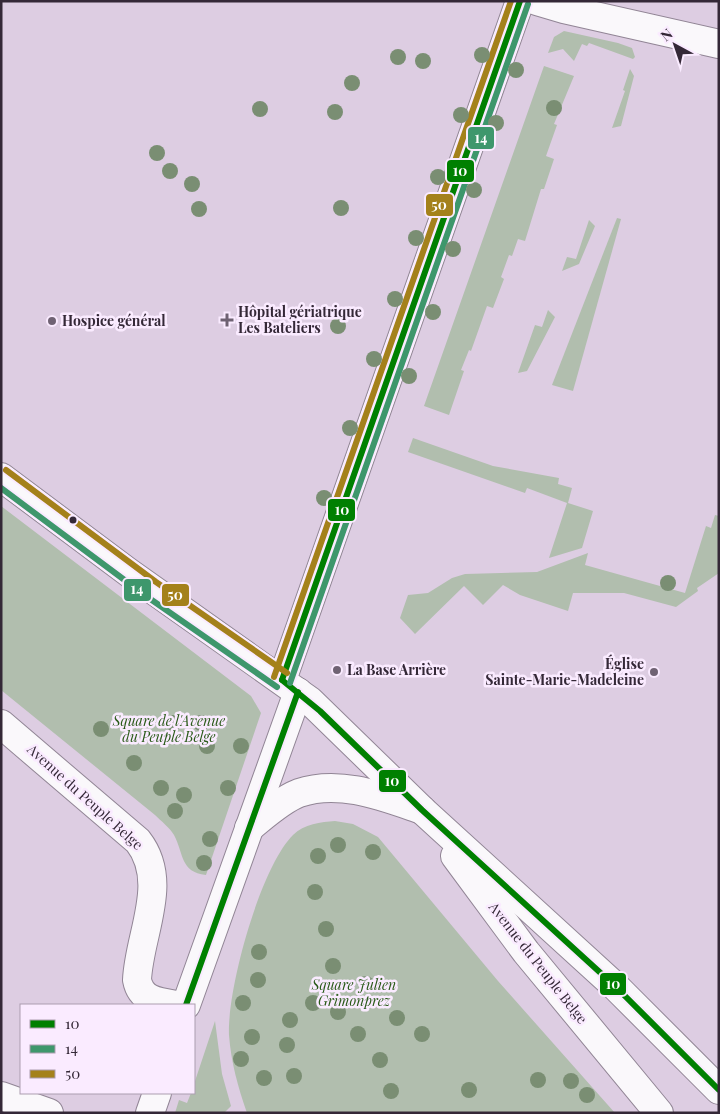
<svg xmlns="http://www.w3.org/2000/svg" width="720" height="1114" font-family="'Playfair Display',serif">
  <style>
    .green { fill: #b1beae }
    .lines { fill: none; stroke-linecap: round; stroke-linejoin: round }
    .pedestrian-casing { stroke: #918595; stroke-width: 30 }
    .minor-casing { stroke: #918595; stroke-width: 30 }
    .tertiary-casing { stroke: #918595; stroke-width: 30 }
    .pedestrian { stroke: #faf8fb; stroke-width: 28 }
    .minor { stroke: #faf8fb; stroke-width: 28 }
    .tertiary { stroke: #faf8fb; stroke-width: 28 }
    .bus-1-casing { stroke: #faebff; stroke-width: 10 }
    .bus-2-casing { stroke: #faebff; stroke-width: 10 }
    .bus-3-casing { stroke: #faebff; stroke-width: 10 }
    .bus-1 { stroke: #008001; stroke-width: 6 }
    .bus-2 { stroke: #3e976c; stroke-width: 6 }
    .bus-3 { stroke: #a4811b; stroke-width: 6 }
    .tree { fill: #7a8e73 }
    .poi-dot { fill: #6f6273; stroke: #faebff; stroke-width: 2 }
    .bus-dot { fill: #342837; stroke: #faebff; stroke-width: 2 }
    .labels { text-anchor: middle; stroke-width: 5; stroke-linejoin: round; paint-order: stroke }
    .poi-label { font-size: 14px; font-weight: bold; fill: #342837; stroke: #faebff; text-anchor: start }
    .park-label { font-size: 14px; font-style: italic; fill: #295a18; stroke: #faebff }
    .street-label { font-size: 14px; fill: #342837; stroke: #faebff }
    .line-badge { stroke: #faebff; stroke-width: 2 }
    .badge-label { font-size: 14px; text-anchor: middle; font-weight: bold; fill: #fff }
  </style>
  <rect width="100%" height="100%" fill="#ddcde2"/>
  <!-- green -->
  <g class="green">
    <path d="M564,31L618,43L632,48L635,57L633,59L589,43L587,46L582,44L574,61L563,49L548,53L554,37Z"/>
    <path d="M544,66L574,76L554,124L557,125L546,156L554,159L544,189H541L525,241L518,239L512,256L509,255L501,277L504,279L493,308L487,306L471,351L469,350L461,370L464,371L449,415L424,406Z"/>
    <path d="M630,69L634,76L621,126L612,128L625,91L623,90Z"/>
    <path d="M617,218L621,219L573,391L552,385Z"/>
    <path d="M589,220L595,226L579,264L562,271L567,257L576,259Z"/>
    <path d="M548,310L555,317L527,371L518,373L535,325L542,327Z"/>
    <path d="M413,438L493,466L559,478L558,484L572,488L568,503L593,511L582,548L549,558L567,503L527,488L525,493L408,452Z"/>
    <path d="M1,506L251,696L261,713L206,875C180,872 184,854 174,835C170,828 161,821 155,815L1,690Z"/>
    <path d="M715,515L719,516V573L697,588L698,591L676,607L624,593H573L568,611L520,595L503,585L483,605L464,586L415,634L400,618L408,595L428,593L452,578L465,574L537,572L588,553L585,565L685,593L706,526L711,528Z"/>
    <path d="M335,821L353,824L378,837L498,981L615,1113H247C238,1087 231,1062 229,1035C227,989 260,868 293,835C304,824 321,822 335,821Z"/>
    <path d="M215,1021L222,1074L231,1106L224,1113H175L179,1100L187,1103L191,1093H194V1084Z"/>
  </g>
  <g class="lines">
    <!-- pedestrian casing -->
    <g class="pedestrian-casing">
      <path id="pedestrian" d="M249,828C264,816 281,800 299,793C340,779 384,797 422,810"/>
    </g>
    <!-- minor casing -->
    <g class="minor-casing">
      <g id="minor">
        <path d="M537,1L564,9L719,44"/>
        <path d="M1,724L138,841C170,882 139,934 137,980C141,1001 159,1002 177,1005"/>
        <path d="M1,1096L49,1113"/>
      </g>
    </g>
    <!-- tertiary casing -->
    <g class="tertiary-casing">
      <g id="tertiary">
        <path d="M1,477L128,572L310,701L422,810L616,987L719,1090"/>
        <path d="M282,680L520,1"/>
        <path d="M455,856L526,952L659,1113"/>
        <path d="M186,1005L298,692"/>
        <path d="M150,1113L157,1093"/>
      </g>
    </g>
    <!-- pedestrian -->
    <use href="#pedestrian" class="pedestrian"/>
    <!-- minor -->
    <use href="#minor" class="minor"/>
    <!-- tertiary -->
    <use href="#tertiary" class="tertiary"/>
    <!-- bus-1 casing -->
    <g class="bus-1-casing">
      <g id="bus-1">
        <path d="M282,680L520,1"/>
        <path d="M282,680L320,711L422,810L616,987L719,1090"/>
        <path d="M186,1005L298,692"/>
      </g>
    </g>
    <!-- bus-2 casing -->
    <g class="bus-2-casing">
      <g id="bus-2">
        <path d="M1,488L146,596L277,687"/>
        <path d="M290,683L528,4"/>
      </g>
    </g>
    <!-- bus-3 casing -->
    <g class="bus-3-casing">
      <g id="bus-3">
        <path d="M6,470L156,582L287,673"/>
        <path d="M274,677L511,1"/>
      </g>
    </g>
    <!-- bus-1 -->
    <use href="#bus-1" class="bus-1"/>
    <!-- bus-2 -->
    <use href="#bus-2" class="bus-2"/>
    <!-- bus-3 -->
    <use href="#bus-3" class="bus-3"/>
  </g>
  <!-- trees -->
  <g class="tree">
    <circle cx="482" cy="55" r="8"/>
    <circle cx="398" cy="57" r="8"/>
    <circle cx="423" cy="61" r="8"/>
    <circle cx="516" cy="70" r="8"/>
    <circle cx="352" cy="83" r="8"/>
    <circle cx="554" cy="108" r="8"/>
    <circle cx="260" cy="109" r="8"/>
    <circle cx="335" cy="112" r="8"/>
    <circle cx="461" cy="115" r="8"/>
    <circle cx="496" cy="123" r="8"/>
    <circle cx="157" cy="153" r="8"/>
    <circle cx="170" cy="171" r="8"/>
    <circle cx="438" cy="177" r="8"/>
    <circle cx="192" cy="184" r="8"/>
    <circle cx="474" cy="190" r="8"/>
    <circle cx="341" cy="208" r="8"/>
    <circle cx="199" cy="209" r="8"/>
    <circle cx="416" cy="238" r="8"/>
    <circle cx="453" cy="249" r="8"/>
    <circle cx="395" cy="299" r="8"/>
    <circle cx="433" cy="312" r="8"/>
    <circle cx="338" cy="326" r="8"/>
    <circle cx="374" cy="359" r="8"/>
    <circle cx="409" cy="376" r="8"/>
    <circle cx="350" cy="428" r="8"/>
    <circle cx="324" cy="498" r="8"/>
    <circle cx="668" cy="583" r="8"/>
    <circle cx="173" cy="723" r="8"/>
    <circle cx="201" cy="723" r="8"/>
    <circle cx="101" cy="729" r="8"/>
    <circle cx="207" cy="746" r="8"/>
    <circle cx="241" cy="746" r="8"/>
    <circle cx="134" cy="763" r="8"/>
    <circle cx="161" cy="788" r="8"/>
    <circle cx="228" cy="788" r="8"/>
    <circle cx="184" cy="795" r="8"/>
    <circle cx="175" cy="811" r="8"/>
    <circle cx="210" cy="839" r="8"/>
    <circle cx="338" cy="845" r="8"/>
    <circle cx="373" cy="852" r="8"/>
    <circle cx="318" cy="856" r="8"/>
    <circle cx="204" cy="863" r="8"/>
    <circle cx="315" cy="892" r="8"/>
    <circle cx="326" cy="929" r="8"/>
    <circle cx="259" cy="952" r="8"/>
    <circle cx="333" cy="966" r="8"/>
    <circle cx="258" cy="980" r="8"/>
    <circle cx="366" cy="984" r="8"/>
    <circle cx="243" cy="1003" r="8"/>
    <circle cx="313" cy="1003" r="8"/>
    <circle cx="338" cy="1012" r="8"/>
    <circle cx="397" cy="1018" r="8"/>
    <circle cx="290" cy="1020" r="8"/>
    <circle cx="358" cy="1034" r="8"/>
    <circle cx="422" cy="1034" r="8"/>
    <circle cx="252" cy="1037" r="8"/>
    <circle cx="287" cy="1045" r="8"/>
    <circle cx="241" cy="1059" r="8"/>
    <circle cx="380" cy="1060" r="8"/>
    <circle cx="294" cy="1076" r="8"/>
    <circle cx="264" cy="1078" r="8"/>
    <circle cx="538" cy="1080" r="8"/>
    <circle cx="571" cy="1081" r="8"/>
    <circle cx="469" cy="1090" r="8"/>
    <circle cx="391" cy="1091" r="8"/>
    <circle cx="587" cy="1095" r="8"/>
  </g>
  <!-- markers -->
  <g class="poi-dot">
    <path d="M224.5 312.5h5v5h5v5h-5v5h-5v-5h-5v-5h5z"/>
    <circle cx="52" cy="321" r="5"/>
    <circle cx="337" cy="670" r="5"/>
    <circle cx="654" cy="672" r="5"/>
  </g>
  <circle class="bus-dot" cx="73" cy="520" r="4.5"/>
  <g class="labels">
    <!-- poi labels -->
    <g class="poi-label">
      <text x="238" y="317">Hôpital gériatrique<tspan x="238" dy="16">Les Bateliers</tspan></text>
      <text x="62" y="326">Hospice général</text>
      <text x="644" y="669" text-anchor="end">Église<tspan x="644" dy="16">Sainte-Marie-Madeleine</tspan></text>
      <text x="347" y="675">La Base Arrière</text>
    </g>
    <!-- park labels -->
    <g class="park-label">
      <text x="169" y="726">Square de l'Avenue<tspan x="169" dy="16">du Peuple Belge</tspan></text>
      <text x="354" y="990">Square Julien<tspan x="354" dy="16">Grimonprez</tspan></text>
    </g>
    <!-- street labels -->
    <g class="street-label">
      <text transform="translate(85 797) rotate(42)" y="5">Avenue du Peuple Belge</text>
      <text transform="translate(538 963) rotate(52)" y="5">Avenue du Peuple Belge</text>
    </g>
  </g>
  <g class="line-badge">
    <rect x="467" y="126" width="28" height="24" rx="5" fill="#3e976c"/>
    <rect x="446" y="159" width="29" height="24" rx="5" fill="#008001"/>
    <rect x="425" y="193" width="29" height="24" rx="5" fill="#a4811b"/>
    <rect x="327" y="498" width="29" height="24" rx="5" fill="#008001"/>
    <rect x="123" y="578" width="29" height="24" rx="5" fill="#3e976c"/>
    <rect x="161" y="583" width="29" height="24" rx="5" fill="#a4811b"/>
    <rect x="378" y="769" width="29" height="24" rx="5" fill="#008001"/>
    <rect x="599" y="972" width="28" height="24" rx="5" fill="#008001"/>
  </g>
  <g class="badge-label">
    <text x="481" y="143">14</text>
    <text x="460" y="176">10</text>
    <text x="439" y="210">50</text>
    <text x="342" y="515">10</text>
    <text x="137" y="594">14</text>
    <text x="175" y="600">50</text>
    <text x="392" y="786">10</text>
    <text x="613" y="989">10</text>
  </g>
  <!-- border -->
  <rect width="720" height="1114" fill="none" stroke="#342837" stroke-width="5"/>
  <!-- legend -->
  <rect x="20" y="1004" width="175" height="90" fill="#faebff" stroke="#ab9daf"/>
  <rect x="30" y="1020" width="25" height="8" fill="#008001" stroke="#ab9daf"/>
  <text x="65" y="1029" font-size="15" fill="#342837">10</text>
  <rect x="30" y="1045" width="25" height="8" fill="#3e976c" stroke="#ab9daf"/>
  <text x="65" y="1054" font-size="15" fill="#342837">14</text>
  <rect x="30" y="1070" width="25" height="8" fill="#a4811b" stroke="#ab9daf"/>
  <text x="65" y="1079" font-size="15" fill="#342837">50</text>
  <!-- north arrow -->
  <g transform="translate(675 45) rotate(320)" stroke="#faebff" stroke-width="4" paint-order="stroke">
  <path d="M0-4L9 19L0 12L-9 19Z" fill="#342837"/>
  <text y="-8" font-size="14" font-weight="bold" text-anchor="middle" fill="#342837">N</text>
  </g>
</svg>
